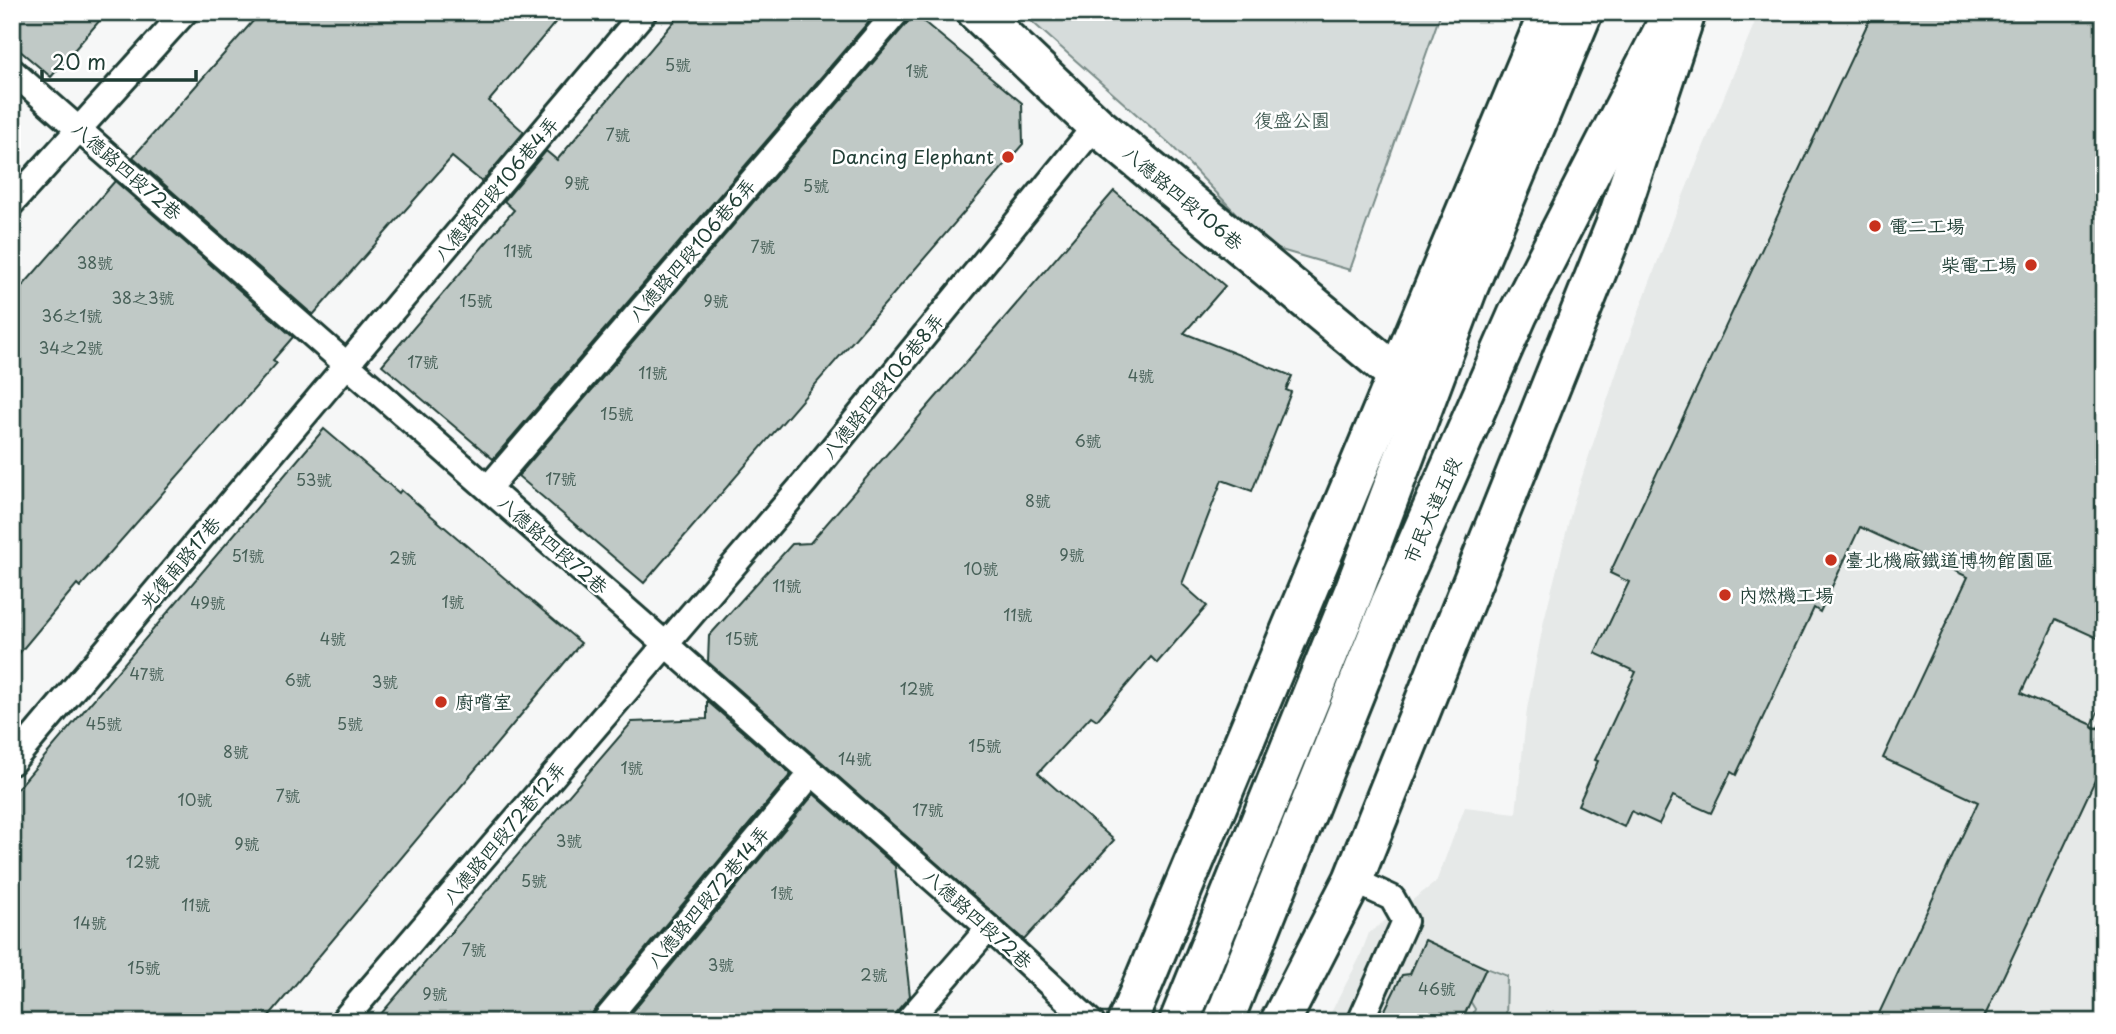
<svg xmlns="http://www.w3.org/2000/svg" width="2116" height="1034" font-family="'Playpen Sans','LXGW WenKai TC',sans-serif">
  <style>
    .built { fill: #e6e9e8 }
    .green { fill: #d6dcdb; stroke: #7a8c88; stroke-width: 2 }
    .building { fill: #c0c9c6; stroke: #1f3d34; stroke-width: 2 }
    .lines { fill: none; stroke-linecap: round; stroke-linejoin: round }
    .lane-casing { stroke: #1f3d34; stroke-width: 30 }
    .street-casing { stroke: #1f3d34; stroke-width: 44 }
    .secondary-casing { stroke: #1f3d34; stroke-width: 44 }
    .highway-casing { stroke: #1f3d34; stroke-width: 44 }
    .lane { stroke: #fff; stroke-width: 24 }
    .street { stroke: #fff; stroke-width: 38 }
    .secondary { stroke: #fff; stroke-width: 38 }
    .highway { stroke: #fff; stroke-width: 38 }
    .rail-casing { stroke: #1f3d34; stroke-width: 8 }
    .rail { stroke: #fff; stroke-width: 5; stroke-dasharray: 16; stroke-linecap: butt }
    .poi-dot { fill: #c8321e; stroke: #fff; stroke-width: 2.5 }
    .labels { text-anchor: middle; stroke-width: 5; stroke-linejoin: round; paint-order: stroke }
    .number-label { font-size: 16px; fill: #476058 }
    .park-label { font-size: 19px; fill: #445d55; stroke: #fff }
    .poi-label { font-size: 19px; fill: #1f3d34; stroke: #fff; text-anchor: start }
    .street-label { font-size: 19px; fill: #1f3d34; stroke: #fff }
  </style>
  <rect width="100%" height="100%" fill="#f6f7f7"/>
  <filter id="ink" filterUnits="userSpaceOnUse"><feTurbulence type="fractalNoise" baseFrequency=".0143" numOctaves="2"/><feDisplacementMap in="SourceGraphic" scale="14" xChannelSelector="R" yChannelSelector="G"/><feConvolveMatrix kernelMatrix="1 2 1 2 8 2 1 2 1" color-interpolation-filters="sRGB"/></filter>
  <g filter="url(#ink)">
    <!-- built -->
    <path class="built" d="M1759,12H2104V1022H1326L1359,959L1369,933L1436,882L1465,807L1516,813L1527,709L1544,620L1574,501L1621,359L1674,218Z"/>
    <!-- green -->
    <g class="green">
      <path d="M1021,12H1441L1350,270L1267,246L1170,144Z"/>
      <path d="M1486,968L1507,976L1506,1022H1470L1475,1009L1470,1001Z"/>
    </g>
    <!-- building -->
    <g class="building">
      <path d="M12,12H107L51,77L12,44Z"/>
      <path d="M261,12H564L489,101L524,132L482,182L452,157L313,315L133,157Z"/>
      <path d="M682,12H877L493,459L382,365L514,210L504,201L546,151L557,160Z"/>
      <path d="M912,12L1022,103L1023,144L644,583L518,476L908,22Z"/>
      <path d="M1873,12H2104V641L2056,619L2021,693L2104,730V761L1982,1022H1875L1978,802L1883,758L1968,577L1860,527L1820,612L1814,608L1736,775L1731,772L1711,813L1673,796L1659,824L1631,811L1624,827L1578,805L1598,761L1595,760L1636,672L1595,653L1629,582L1610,573Z"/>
      <path d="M115,181L293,337L273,360L277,363L80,587L77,584L12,662V298Z"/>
      <path d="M1114,191L1225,286L1184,333L1292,376L1286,390L1291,392L1252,491L1222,480L1182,584L1207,606L1157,663L1151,657L1097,720L1091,716L1038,773L1114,840L1024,940L708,662L709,636L792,544L810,543Z"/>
      <path d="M324,429L399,493L401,490L581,643L264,1022H12V795Z"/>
      <path d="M707,701L791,774L593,1012L589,1022H374L632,722L707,719Z"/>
      <path d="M814,794L895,866L910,996L896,1012L892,1022H624Z"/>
      <path d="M1425,940L1486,968L1461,1022H1379L1402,975L1410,974Z"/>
    </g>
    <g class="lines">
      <!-- lane casing -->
      <g class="lane-casing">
        <g id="lane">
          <path d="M12,71L989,928L1091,1022"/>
          <path d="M12,203L185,12"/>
          <path d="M488,488L897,12"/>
          <path d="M12,762L644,12"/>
          <path d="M1353,880L1392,898L1405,921L1360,1022"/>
          <path d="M342,1022L805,482L1096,125"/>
          <path d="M604,1022L812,773"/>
          <path d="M907,1022L989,928"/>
        </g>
      </g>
      <!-- street casing -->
      <g class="street-casing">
        <g id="street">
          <path d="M977,12L1096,125L1397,375"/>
          <path d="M1280,1022L1353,880L1615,226L1686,12"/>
        </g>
      </g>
      <!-- secondary casing -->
      <g class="secondary-casing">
        <g id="secondary">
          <path d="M1127,1022L1549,12"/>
          <path d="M1223,1022L1390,605L1518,314L1673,12"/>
        </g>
      </g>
      <!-- highway casing -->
      <g class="highway-casing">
        <path id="highway" d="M1179,1022L1354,591L1467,290L1583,12"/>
      </g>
      <!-- lane -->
      <use href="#lane" class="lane"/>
      <!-- street -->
      <use href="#street" class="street"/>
      <!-- secondary -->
      <use href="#secondary" class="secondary"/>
      <!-- highway -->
      <use href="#highway" class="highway"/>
      <!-- rail casing -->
      <g class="rail-casing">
        <path id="rail" d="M2095,726L2104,707"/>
      </g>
      <!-- rail -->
      <use href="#rail" class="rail"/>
    </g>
  </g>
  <!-- markers -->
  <g class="poi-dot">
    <circle cx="1008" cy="157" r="7"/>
    <circle cx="1875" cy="226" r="7"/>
    <circle cx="2031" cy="265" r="7"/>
    <circle cx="1831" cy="560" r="7"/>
    <circle cx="1725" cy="595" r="7"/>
    <circle cx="441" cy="702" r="7"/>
  </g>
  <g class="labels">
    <!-- number labels -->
    <g class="number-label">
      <text x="678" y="71">5號</text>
      <text x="917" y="77">1號</text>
      <text x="618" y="141">7號</text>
      <text x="577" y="189">9號</text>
      <text x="816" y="192">5號</text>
      <text x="763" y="253">7號</text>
      <text x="518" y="257">11號</text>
      <text x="95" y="269">38號</text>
      <text x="143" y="304">38之3號</text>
      <text x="476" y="307">15號</text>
      <text x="716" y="307">9號</text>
      <text x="72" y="322">36之1號</text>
      <text x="71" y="354">34之2號</text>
      <text x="423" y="368">17號</text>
      <text x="653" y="379">11號</text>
      <text x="1141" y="382">4號</text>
      <text x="617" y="420">15號</text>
      <text x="1088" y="447">6號</text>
      <text x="561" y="485">17號</text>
      <text x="314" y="486">53號</text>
      <text x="1038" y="507">8號</text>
      <text x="1072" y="561">9號</text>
      <text x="248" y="562">51號</text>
      <text x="403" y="564">2號</text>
      <text x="981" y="575">10號</text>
      <text x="787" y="592">11號</text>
      <text x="453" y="608">1號</text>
      <text x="208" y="609">49號</text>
      <text x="1018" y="621">11號</text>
      <text x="333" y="645">4號</text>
      <text x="742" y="645">15號</text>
      <text x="147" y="680">47號</text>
      <text x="298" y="686">6號</text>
      <text x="385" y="688">3號</text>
      <text x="917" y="695">12號</text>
      <text x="104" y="730">45號</text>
      <text x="350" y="730">5號</text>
      <text x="985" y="752">15號</text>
      <text x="236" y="758">8號</text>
      <text x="855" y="765">14號</text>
      <text x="632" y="774">1號</text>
      <text x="288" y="802">7號</text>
      <text x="195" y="806">10號</text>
      <text x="928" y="816">17號</text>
      <text x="569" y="847">3號</text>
      <text x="247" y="850">9號</text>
      <text x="143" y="868">12號</text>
      <text x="534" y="887">5號</text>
      <text x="782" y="899">1號</text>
      <text x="196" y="911">11號</text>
      <text x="90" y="929">14號</text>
      <text x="474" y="956">7號</text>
      <text x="721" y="971">3號</text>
      <text x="144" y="974">15號</text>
      <text x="874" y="981">2號</text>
      <text x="1437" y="995">46號</text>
      <text x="435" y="1000">9號</text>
    </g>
    <!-- park labels -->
    <g class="park-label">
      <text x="1292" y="127">復盛公園</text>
    </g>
    <!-- poi labels -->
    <g class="poi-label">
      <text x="994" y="164" text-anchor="end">Dancing Elephant</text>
      <text x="1889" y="233">電二工場</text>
      <text x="2017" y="272" text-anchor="end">柴電工場</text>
      <text x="1845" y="567">臺北機廠鐵道博物館園區</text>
      <text x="1739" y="602">內燃機工場</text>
      <text x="455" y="709">廚嚐室</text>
    </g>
    <!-- street labels -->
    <g class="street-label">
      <text transform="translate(127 171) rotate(41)" y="7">八德路四段72巷</text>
      <text transform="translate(496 189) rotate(-50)" y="7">八德路四段106巷4弄</text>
      <text transform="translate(1183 198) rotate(40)" y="7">八德路四段106巷</text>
      <text transform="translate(692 250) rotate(-49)" y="7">八德路四段106巷6弄</text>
      <text transform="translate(883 386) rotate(-51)" y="7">八德路四段106巷8弄</text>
      <text transform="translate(1432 510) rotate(-66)" y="7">市民大道五段</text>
      <text transform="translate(553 545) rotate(41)" y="7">八德路四段72巷</text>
      <text transform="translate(180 563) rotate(-50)" y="7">光復南路17巷</text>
      <text transform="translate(504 833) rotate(-50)" y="7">八德路四段72巷12弄</text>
      <text transform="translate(708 897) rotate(-50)" y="7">八德路四段72巷14弄</text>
      <text transform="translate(978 919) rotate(42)" y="7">八德路四段72巷</text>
    </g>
  </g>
  <!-- margin -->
  <rect width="2116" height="1034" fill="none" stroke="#fff" stroke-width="42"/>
  <rect x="21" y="21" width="2074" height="992" fill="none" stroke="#1f3d34" stroke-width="2.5" filter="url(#ink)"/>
  <!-- scale -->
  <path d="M42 70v10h154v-10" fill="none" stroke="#1f3d34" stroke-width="3.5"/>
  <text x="52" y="70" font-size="21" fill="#1f3d34" stroke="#ffffff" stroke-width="5" paint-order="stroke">20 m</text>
</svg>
